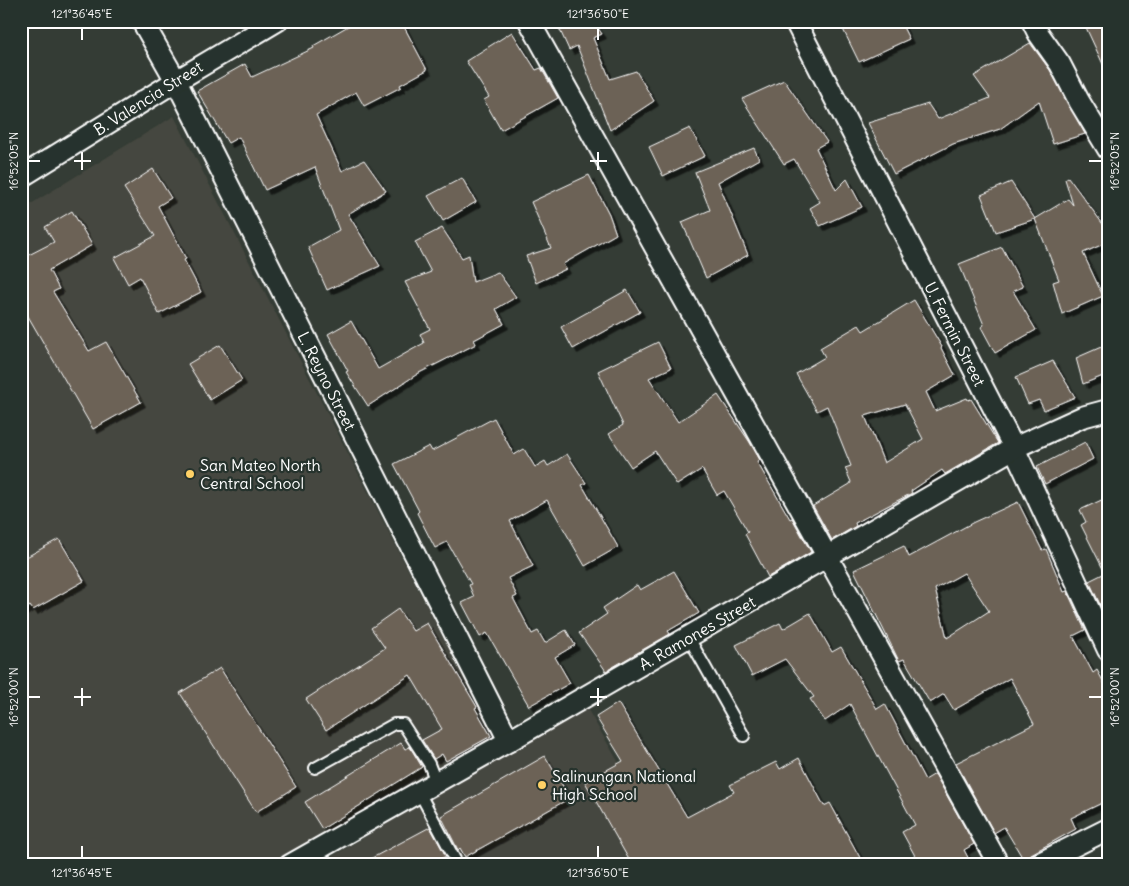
<svg xmlns="http://www.w3.org/2000/svg" width="1129" height="886" font-family="Delius,sans-serif">
  <style>
    .built { fill: #45473f }
    .building { fill: #6c6257; stroke: #fff; fill-rule: evenodd; filter: url(#shadow) }
    .lines { fill: none; stroke-linecap: round; stroke-linejoin: round }
    .service-casing { stroke: #fff; stroke-width: 14 }
    .minor-casing { stroke: #fff; stroke-width: 24 }
    .service { stroke: #26332d; stroke-width: 10 }
    .minor { stroke: #26332d; stroke-width: 20 }
    .ticks { fill: none; stroke: #fff; stroke-width: 2 }
    .poi-dot { fill: #ffd166; stroke: #26332d; stroke-width: 2 }
    .labels { text-anchor: middle; stroke-width: 4.5; stroke-linejoin: round; paint-order: stroke }
    .street-label { font-size: 16px; fill: #fff; stroke: #26332d }
    .poi-label { font-size: 16px; fill: #fff; stroke: #26332d; text-anchor: start }
    .neatline { fill: none; stroke: #fff; stroke-width: 2 }
    .ticks-label { font-size: 12px; text-anchor: middle; fill: #fff }
  </style>
  <defs>
    <filter id="shadow"><feDropShadow dx="4.5" dy="4.5" stdDeviation="0" flood-color="#0009"/></filter>
  </defs>
  <rect width="100%" height="100%" fill="#343c35"/>
  <filter id="ink" filterUnits="userSpaceOnUse"><feTurbulence type="fractalNoise" baseFrequency=".02" numOctaves="2"/><feDisplacementMap in="SourceGraphic" scale="10" xChannelSelector="R" yChannelSelector="G"/><feConvolveMatrix kernelMatrix="1 2 1 2 8 2 1 2 1" color-interpolation-filters="sRGB"/></filter>
  <g filter="url(#ink)">
    <!-- built -->
    <g class="built">
      <path d="M174,116L495,738L274,865H21V210Z"/>
      <path d="M585,705L679,865H318Z"/>
    </g>
    <!-- building -->
    <g class="building">
      <path d="M357,21H401L427,70L400,85L401,87L364,106L356,92L316,115L342,171L364,160L386,191L348,214L380,266L327,290L308,247L339,230L315,167L265,190L239,137L228,143L197,91L245,64L252,77L314,48L313,46Z"/>
      <path d="M570,21H593L602,34L593,38L610,79L636,71L654,101L610,130L577,46L569,50L559,28Z"/>
      <path d="M839,21H900L909,39L859,62Z"/>
      <path d="M1083,21H1108V75Z"/>
      <path d="M512,32L536,70L541,68L558,98L501,130L484,100L489,97L466,61Z"/>
      <path d="M1030,43L1050,70L1085,134L1053,144L1039,101L1000,129L953,144L894,174L868,123L928,104L938,119L990,98L974,76Z"/>
      <path d="M784,80L827,142L816,148L836,190L847,179L862,207L820,226L810,208L820,202L794,159L784,164L742,99Z"/>
      <path d="M690,128L705,156L663,176L649,147Z"/>
      <path d="M754,148L759,159L718,182L748,255L706,278L682,222L710,210L695,172Z"/>
      <path d="M153,169L171,198L158,206L186,259L184,260L201,292L159,314L140,277L128,284L114,258L155,236L124,188Z"/>
      <path d="M589,175L609,214L616,234L563,264L566,269L536,283L526,256L551,248L531,202Z"/>
      <path d="M1068,177L1108,231V242L1083,253L1103,296L1062,314L1053,282L1059,280L1035,219L1068,199L1073,205L1065,179Z"/>
      <path d="M462,178L476,202L443,221L428,196Z"/>
      <path d="M1011,182L1035,219L996,232L981,195Z"/>
      <path d="M72,211L92,245L49,270L59,289L53,292L89,351L106,342L141,402L93,429L21,304V259L54,242L45,227Z"/>
      <path d="M442,228L462,258L469,255L473,282L498,272L516,297L496,309L504,324L474,340L476,344L419,373L368,406L346,372L348,371L328,334L351,321L378,369L424,343L420,334L430,329L405,282L431,272L415,242Z"/>
      <path d="M1002,247L1023,287L1013,291L1036,330L995,353L981,327L984,325L959,264Z"/>
      <path d="M627,290L640,312L573,349L561,327Z"/>
      <path d="M914,300L942,347L941,348L955,375L926,392L935,411L967,398L968,400L971,399L998,443L945,474L942,470L911,491L912,493L855,523L856,526L832,540L813,506L850,484L851,482L845,468L851,466L827,406L817,411L796,374L825,357L820,348L859,325L863,331ZM905,404L923,439L884,463L865,416Z"/>
      <path d="M658,342L671,368L649,378L678,422L718,395L749,441L760,460L757,462L790,519L792,518L811,552L768,577L745,534L748,532L724,491L717,495L702,469L677,485L655,451L631,467L609,434L623,425L598,371Z"/>
      <path d="M1108,344V374L1083,384L1076,358Z"/>
      <path d="M220,345L242,380L210,400L188,364Z"/>
      <path d="M1053,361L1075,397L1044,410L1039,400L1028,404L1016,377Z"/>
      <path d="M494,418L514,455L524,449L535,467L545,461L548,466L567,454L586,483L582,485L618,547L585,566L547,500L510,521L533,566L508,578L517,596L513,598L532,634L538,631L545,643L566,630L575,645L555,657L570,683L529,706L487,633L480,637L462,603L474,597L469,585L471,584L447,542L435,548L417,513L419,511L394,464L429,446L432,451Z"/>
      <path d="M1085,442L1093,459L1045,484L1037,467Z"/>
      <path d="M1108,497V618L1107,619L1089,581L1105,573L1081,525L1086,522L1080,510Z"/>
      <path d="M1018,502L1042,550L1046,549L1064,592L1067,591L1085,630L1073,636L1093,673L1097,670L1108,690V800L1071,818L1076,829L1031,854L1025,862L1004,827L994,833L956,763L1034,724L1010,678L954,710L944,694L930,703L904,659L899,661L854,570L904,546L909,557L974,522ZM964,573L989,611L947,638L935,589Z"/>
      <path d="M59,539L84,581L33,610L30,606L21,612V560Z"/>
      <path d="M674,571L699,613L668,631L670,634L606,671L579,633L607,614L603,608L637,585L640,590Z"/>
      <path d="M398,609L413,631L427,623L477,707L475,708L491,736L446,761L442,754L434,759L422,740L442,729L410,675L326,730L306,699L385,648L371,628Z"/>
      <path d="M810,613L832,652L841,647L877,709L885,704L925,780L935,774L974,844L964,850L972,865H920L902,832L915,825L850,704L825,721L810,699L814,697L785,659L752,676L736,645L780,623L783,629Z"/>
      <path d="M220,668L296,787L256,812L180,693Z"/>
      <path d="M618,703L687,817L734,792L730,785L776,762L780,769L799,758L824,806L830,803L864,865H632L585,782L623,761L596,717Z"/>
      <path d="M401,743L405,749L410,747L422,767L322,829L305,802Z"/>
      <path d="M545,756L570,798L465,857L460,848L458,850L441,816Z"/>
      <path d="M430,827L446,856L430,865H359Z"/>
    </g>
    <g class="lines">
      <!-- service casing -->
      <g class="service-casing">
        <g id="service">
          <path d="M689,638L744,736"/>
          <path d="M315,768L394,724H403L429,764L436,782"/>
          <path d="M419,792L458,865"/>
        </g>
      </g>
      <!-- minor casing -->
      <g class="minor-casing">
        <g id="minor">
          <path d="M142,21L176,81L509,741"/>
          <path d="M529,21L999,865"/>
          <path d="M795,21L1014,448L1108,650"/>
          <path d="M1032,21L1038,33L1060,64L1079,101L1108,149"/>
          <path d="M21,177L176,81L277,21"/>
          <path d="M290,865L509,741L1014,448L1082,417L1108,410"/>
          <path d="M1036,865L1108,829"/>
        </g>
      </g>
      <!-- service -->
      <use href="#service" class="service"/>
      <!-- minor -->
      <use href="#minor" class="minor"/>
    </g>
  </g>
  <!-- ticks -->
  <path class="ticks" d="M82,28V40M598,28V40M82,152V170M598,152V170M28,161H40M74,161H91M590,161H607M1089,161H1102M82,688V706M598,688V706M28,697H40M74,697H91M590,697H607M1089,697H1102M82,846V858M598,846V858"/>
  <!-- markers -->
  <g class="poi-dot">
    <circle cx="190" cy="474" r="5"/>
    <circle cx="542" cy="785" r="5"/>
  </g>
  <g class="labels">
    <!-- street labels -->
    <g class="street-label">
      <text transform="translate(148 98) rotate(-32)" y="6">B. Valencia Street</text>
      <text transform="translate(955 334) rotate(63)" y="6">U. Fermin Street</text>
      <text transform="translate(327 381) rotate(63)" y="6">L. Reyno Street</text>
      <text transform="translate(697 633) rotate(-30)" y="6">A. Ramones Street</text>
    </g>
    <!-- poi labels -->
    <g class="poi-label">
      <text x="200" y="471">San Mateo North<tspan x="200" dy="18">Central School</tspan></text>
      <text x="552" y="782">Salinungan National<tspan x="552" dy="18">High School</tspan></text>
    </g>
  </g>
  <!-- margin -->
  <rect width="1129" height="886" fill="none" stroke="#26332d" stroke-width="55"/>
  <rect x="28" y="28" width="1074" height="830" class="neatline"/>
  <g class="ticks-label">
    <text x="82" y="18">121°36'45"E</text>
    <text x="598" y="18">121°36'50"E</text>
    <text transform="translate(14 161) rotate(-90)" y="4">16°52'05"N</text>
    <text transform="translate(1115 161) rotate(-90)" y="4">16°52'05"N</text>
    <text transform="translate(14 697) rotate(-90)" y="4">16°52'00"N</text>
    <text transform="translate(1115 697) rotate(-90)" y="4">16°52'00"N</text>
    <text x="82" y="877">121°36'45"E</text>
    <text x="598" y="877">121°36'50"E</text>
  </g>
</svg>
